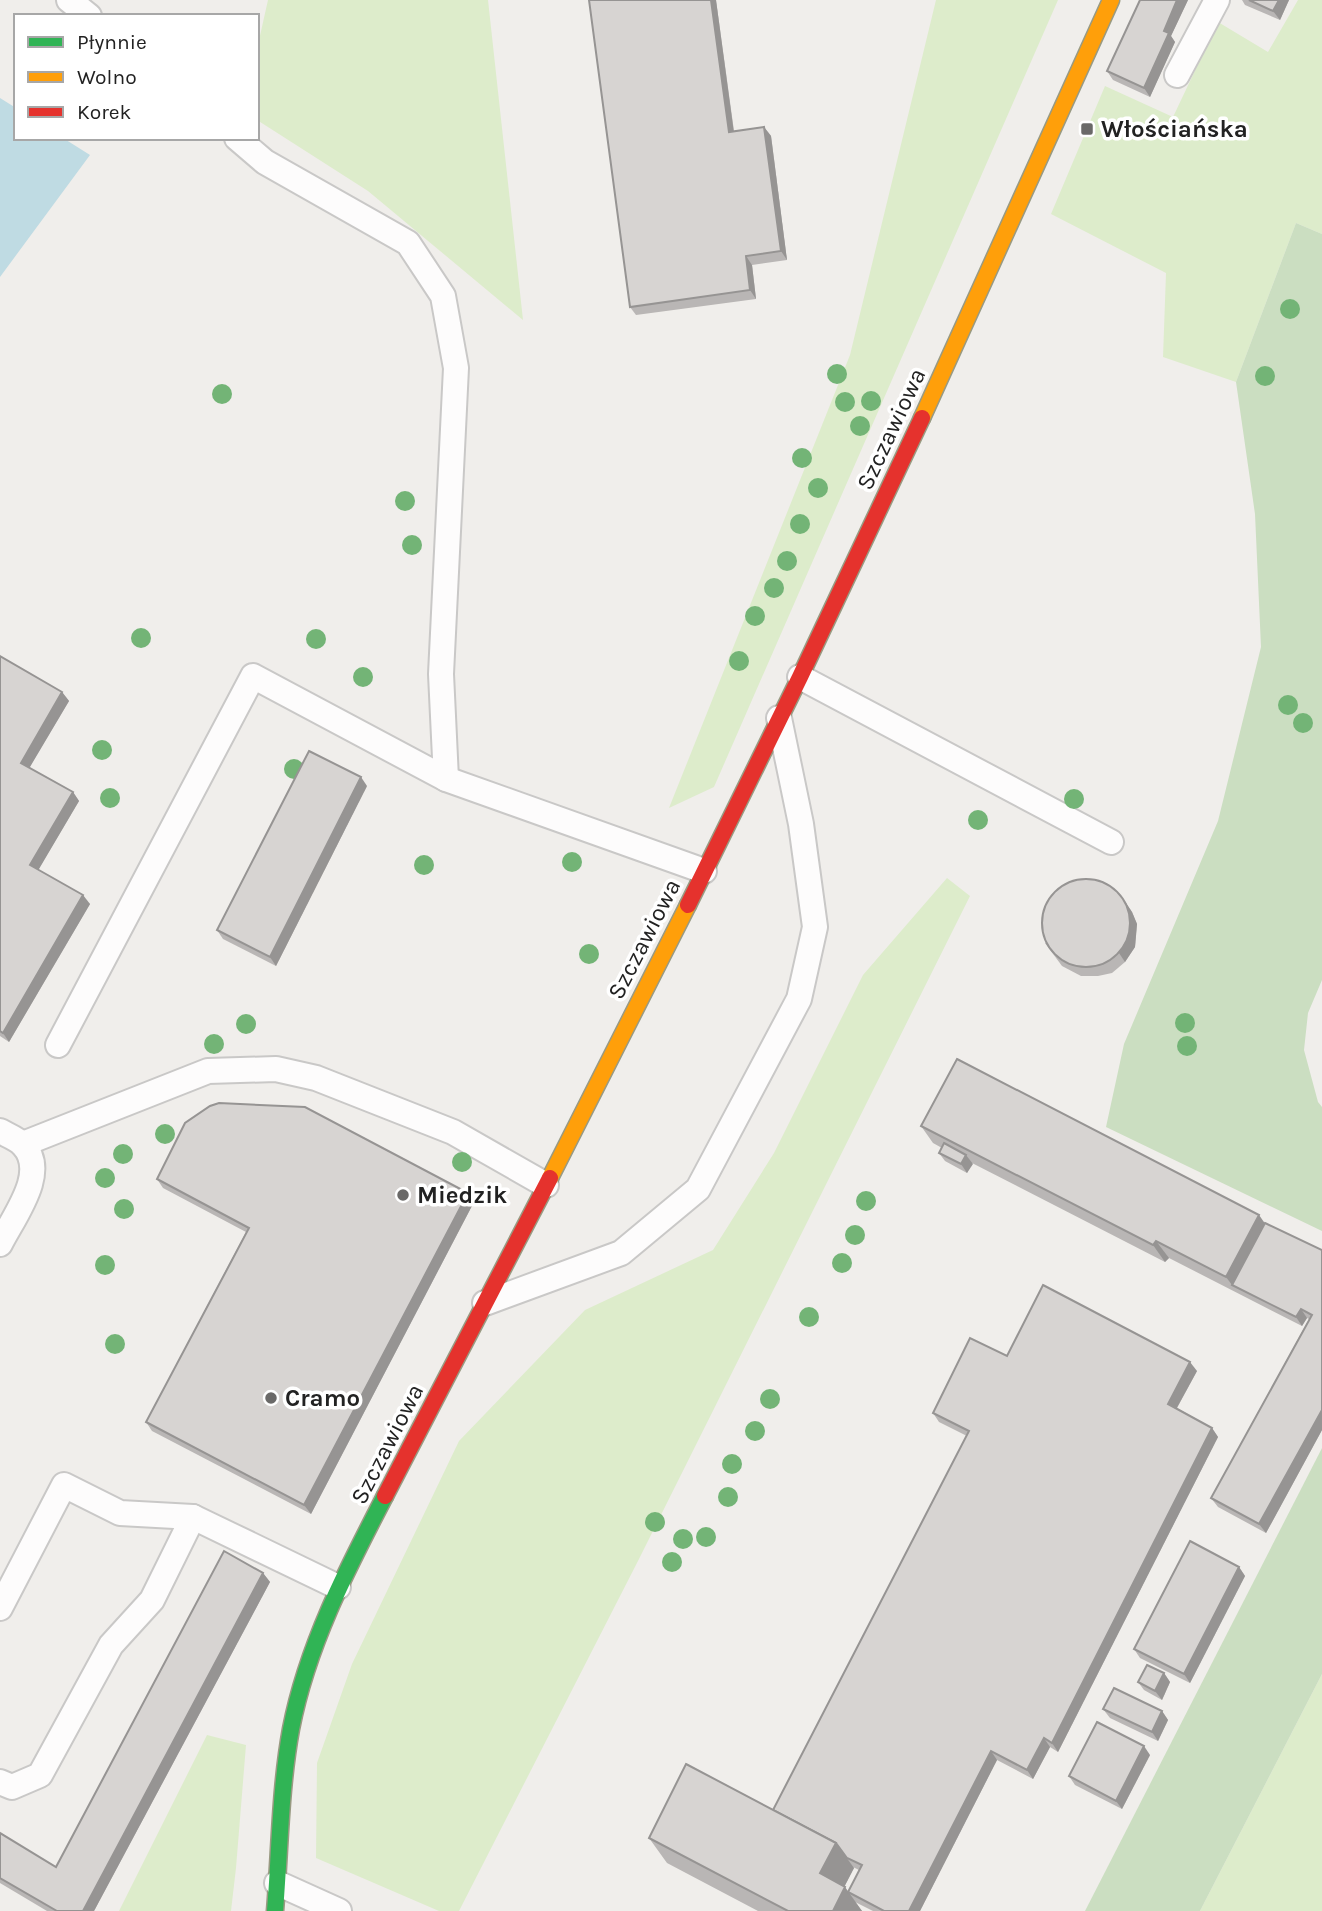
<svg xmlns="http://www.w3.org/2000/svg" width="1322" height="1911" font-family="Karla,sans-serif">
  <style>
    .grass { fill: #ddeccb }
    .forest { fill: #cbdec1 }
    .water { fill: #bfdbe3 }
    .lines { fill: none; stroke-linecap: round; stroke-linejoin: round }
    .lane-casing { stroke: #c9c8c7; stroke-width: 28 }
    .fast-casing { stroke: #999a82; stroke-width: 19 }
    .slow-casing { stroke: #999a82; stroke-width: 19 }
    .jam-casing { stroke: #999a82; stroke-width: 19 }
    .lane { stroke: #fdfcfc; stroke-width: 24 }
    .fast { stroke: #30b455; stroke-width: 16 }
    .slow { stroke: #ff9f0a; stroke-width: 16 }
    .jam { stroke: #e5322d; stroke-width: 16 }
    .tree { fill: #73b476 }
    .wall { fill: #b9b6b5; fill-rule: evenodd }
    .shaded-wall { fill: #969493 }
    .building { fill: #d7d4d2; stroke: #969493; stroke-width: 2 }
    .poi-dot { fill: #6a6968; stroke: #fff; stroke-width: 2.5 }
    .labels { text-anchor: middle; stroke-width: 7; stroke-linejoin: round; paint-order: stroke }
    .poi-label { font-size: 24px; font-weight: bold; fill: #222; stroke: #fff; text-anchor: start }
    .street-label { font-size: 24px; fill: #222; stroke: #fff }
  </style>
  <rect width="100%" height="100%" fill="#f0eeeb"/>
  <!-- grass -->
  <g class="grass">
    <path d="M268,0H488L523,320L368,191L257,120V49Z"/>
    <path d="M936,0H1058L714,787L669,808L850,355Z"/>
    <path d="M1298,0H1322V234L1296,223L1236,382L1163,357L1166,273L1051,214L1105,86L1173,117L1218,22L1268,52Z"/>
    <path d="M947,878L970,896L639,1559L459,1911H439L316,1858L317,1763L352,1664L459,1441L585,1310L713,1250L774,1153L863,975Z"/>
    <path d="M1322,1674V1911H1200Z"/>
    <path d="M207,1735L246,1745L236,1868L231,1911H119Z"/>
  </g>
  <!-- forest -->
  <g class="forest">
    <path d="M1296,223L1322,234V980L1308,1013L1304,1050L1318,1102L1322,1107V1231L1106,1127L1124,1044L1218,821L1261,647L1255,514L1236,382Z"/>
    <path d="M1322,1448V1674L1200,1911H1085Z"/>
  </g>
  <!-- water -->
  <path class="water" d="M0,98L16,108V138H63L90,155L0,277Z"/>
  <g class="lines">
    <!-- lane casing -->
    <g class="lane-casing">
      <g id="lane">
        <path d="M69,0L89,16"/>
        <path d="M1177,75L1217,0"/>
        <path d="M237,138L265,162L408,243L443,296L456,368L441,674L446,779"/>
        <path d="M800,677L1111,842"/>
        <path d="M58,1045L253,676L446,779L704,871"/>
        <path d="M0,1131C7,1135 18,1139 23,1145C49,1172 14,1216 0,1244"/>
        <path d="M23,1144L208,1071L276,1069L316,1078L453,1132L546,1185"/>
        <path d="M485,1303L621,1253L698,1189L799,999L815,927L801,824L779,718"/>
        <path d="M0,1608L64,1485L120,1513L193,1517L338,1587"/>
        <path d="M0,1782L12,1787L40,1775L111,1645L152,1600L193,1517"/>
        <path d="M277,1883L339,1911"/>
      </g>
    </g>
    <!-- fast casing -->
    <g class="fast-casing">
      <path id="fast" d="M275,1911C280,1850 280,1789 291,1729C307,1646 346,1571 385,1496"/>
    </g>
    <!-- slow casing -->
    <g class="slow-casing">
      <g id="slow">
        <path d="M922,418L1111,0"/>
        <path d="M550,1178L688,905"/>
      </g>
    </g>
    <!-- jam casing -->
    <g class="jam-casing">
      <g id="jam">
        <path d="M688,905L800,677L922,418"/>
        <path d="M385,1496L550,1178"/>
      </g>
    </g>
    <!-- lane -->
    <use href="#lane" class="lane"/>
    <!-- fast -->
    <use href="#fast" class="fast"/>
    <!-- slow -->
    <use href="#slow" class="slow"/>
    <!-- jam -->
    <use href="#jam" class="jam"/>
  </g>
  <!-- trees -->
  <g class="tree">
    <circle cx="1290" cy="309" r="10"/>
    <circle cx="837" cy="374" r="10"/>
    <circle cx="1265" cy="376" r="10"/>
    <circle cx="222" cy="394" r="10"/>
    <circle cx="871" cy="401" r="10"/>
    <circle cx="845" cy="402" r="10"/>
    <circle cx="860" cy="426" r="10"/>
    <circle cx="802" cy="458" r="10"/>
    <circle cx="818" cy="488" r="10"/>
    <circle cx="405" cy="501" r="10"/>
    <circle cx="800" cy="524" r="10"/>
    <circle cx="412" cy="545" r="10"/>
    <circle cx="787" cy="561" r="10"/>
    <circle cx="774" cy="588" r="10"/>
    <circle cx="755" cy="616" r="10"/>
    <circle cx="141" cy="638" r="10"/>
    <circle cx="316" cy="639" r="10"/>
    <circle cx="739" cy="661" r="10"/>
    <circle cx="363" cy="677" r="10"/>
    <circle cx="1288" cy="705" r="10"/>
    <circle cx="1303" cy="723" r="10"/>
    <circle cx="102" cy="750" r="10"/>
    <circle cx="294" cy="769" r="10"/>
    <circle cx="110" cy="798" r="10"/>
    <circle cx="1074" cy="799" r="10"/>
    <circle cx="978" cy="820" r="10"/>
    <circle cx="572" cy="862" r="10"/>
    <circle cx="424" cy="865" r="10"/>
    <circle cx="589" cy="954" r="10"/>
    <circle cx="1185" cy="1023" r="10"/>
    <circle cx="246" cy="1024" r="10"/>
    <circle cx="214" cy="1044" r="10"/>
    <circle cx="1187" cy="1046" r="10"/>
    <circle cx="165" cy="1134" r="10"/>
    <circle cx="123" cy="1154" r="10"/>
    <circle cx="462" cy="1162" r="10"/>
    <circle cx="105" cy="1178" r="10"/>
    <circle cx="866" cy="1201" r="10"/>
    <circle cx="124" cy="1209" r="10"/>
    <circle cx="855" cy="1235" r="10"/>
    <circle cx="842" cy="1263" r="10"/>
    <circle cx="105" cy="1265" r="10"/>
    <circle cx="809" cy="1317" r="10"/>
    <circle cx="115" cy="1344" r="10"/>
    <circle cx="770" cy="1399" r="10"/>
    <circle cx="755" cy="1431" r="10"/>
    <circle cx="732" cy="1464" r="10"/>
    <circle cx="728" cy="1497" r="10"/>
    <circle cx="655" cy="1522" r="10"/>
    <circle cx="706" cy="1537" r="10"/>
    <circle cx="683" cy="1539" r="10"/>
    <circle cx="672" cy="1562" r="10"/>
  </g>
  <!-- wall -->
  <g class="wall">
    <path d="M589,0H716L734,131L764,127L771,136L787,260L752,265L756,299L636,315L630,307Z"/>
    <path d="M1140,0H1188L1171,36L1175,42L1150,97L1113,80L1107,71Z"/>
    <path d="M1242,0H1289L1280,20L1245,5Z"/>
    <path d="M0,656L62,692L69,701L29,768L73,792L79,801L38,870L90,904L9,1042L0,1036Z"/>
    <path d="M367,786L276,966L223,939L217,930Z"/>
    <path d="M1126,903L1132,912L1137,924L1135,947L1125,962L1112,973L1098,976H1081L1062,966L1045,943Z"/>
    <path d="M921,1126L1265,1223L1322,1250V1430L1266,1533L1218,1507L1211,1498L1309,1319L1307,1318L1302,1326L1169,1258L1165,1262L972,1163L967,1173L945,1161L939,1153L942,1148L933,1143Z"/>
    <path d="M157,1179L468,1193L474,1202L311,1514L152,1431L146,1422L246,1232L163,1188Z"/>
    <path d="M1007,1356L1197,1371L1177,1408L1212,1428L1218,1437L1058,1752L1050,1747L1033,1779L997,1760L920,1911H873L855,1902L862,1911H758L667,1863L649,1838L773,1810L967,1436L939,1422L933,1413ZM853,1867L859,1870L848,1892L844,1887L854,1868Z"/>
    <path d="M1239,1567L1245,1576L1190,1683L1140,1658L1134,1649Z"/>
    <path d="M263,1573L270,1582L94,1911H47L0,1883V1833L56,1867Z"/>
    <path d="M1164,1673L1170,1682L1162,1700L1144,1690L1138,1682Z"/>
    <path d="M1103,1709L1162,1711L1168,1720L1158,1741L1110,1718Z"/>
    <path d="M1150,1755L1122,1809L1075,1785L1069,1776Z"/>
  </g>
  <!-- shaded-wall -->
  <g class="shaded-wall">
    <path d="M711,0H716L735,141L729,132Z"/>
    <path d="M1177,0H1188L1171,36L1175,42L1150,97L1144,88L1164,31Z"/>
    <path d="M1279,0H1289L1280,20L1273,11Z"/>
    <path d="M764,127L771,136L787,260L781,251Z"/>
    <path d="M746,256L752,265L756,299L750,290Z"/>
    <path d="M62,692L69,701L27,772L21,763Z"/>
    <path d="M361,777L367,786L276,966L270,957Z"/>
    <path d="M73,792L79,801L36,874L30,865Z"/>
    <path d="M83,895L90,904L9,1042L3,1033Z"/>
    <path d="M1126,903L1132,912L1137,924L1135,947L1125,962L1119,953Z"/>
    <path d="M966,1155L973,1164L967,1173L961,1164Z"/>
    <path d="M468,1193L474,1202L311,1514L304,1505Z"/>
    <path d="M1259,1215L1271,1232L1232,1285L1226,1277Z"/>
    <path d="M1156,1241L1169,1258L1165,1262L1153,1245Z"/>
    <path d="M1301,1309L1307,1318L1302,1326L1296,1317Z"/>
    <path d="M1190,1362L1197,1371L1174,1413L1168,1404Z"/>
    <path d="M1322,1410V1430L1266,1533L1259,1524Z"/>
    <path d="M1212,1428L1218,1437L1058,1752L1052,1743Z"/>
    <path d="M1239,1567L1245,1576L1190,1683L1184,1674Z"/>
    <path d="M263,1573L270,1582L94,1911H83Z"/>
    <path d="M1164,1673L1170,1682L1162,1700L1155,1691Z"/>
    <path d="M1162,1711L1168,1720L1158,1741L1152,1732Z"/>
    <path d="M1044,1738L1050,1747L1033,1779L1027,1770Z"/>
    <path d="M1144,1746L1150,1755L1122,1809L1116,1801Z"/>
    <path d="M991,1751L997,1760L920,1911H909Z"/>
    <path d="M836,1843L854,1868L838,1899L820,1873Z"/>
    <path d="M845,1887L862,1911H833Z"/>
  </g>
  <!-- building -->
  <g class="building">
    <path d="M589,0H711L729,132L764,127L781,251L746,256L750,290L630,307Z"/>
    <path d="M1140,0H1177L1164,31L1169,33L1144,88L1107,71Z"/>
    <path d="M1249,0H1279L1273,11Z"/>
    <path d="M0,656L62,692L21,763L73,792L30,865L83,895L3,1033L0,1031Z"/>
    <path d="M309,751L361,777L270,957L217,930Z"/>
    <circle cx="1086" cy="923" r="44"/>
    <path d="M957,1059L1259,1215L1226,1277L1156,1241L1153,1245L921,1126Z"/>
    <path d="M219,1103L305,1107L468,1193L304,1505L146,1422L249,1228L157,1179L185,1123L210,1106Z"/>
    <path d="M944,1143L966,1155L961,1164L939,1153Z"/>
    <path d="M1265,1223L1322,1250V1410L1259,1524L1211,1498L1312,1315L1301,1309L1296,1317L1232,1285Z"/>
    <path d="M1043,1285L1190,1362L1168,1404L1212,1428L1052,1743L1044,1738L1027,1770L991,1751L909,1911H884L848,1892L862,1865L847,1858L836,1843L773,1810L969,1431L933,1413L970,1338L1007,1356Z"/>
    <path d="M1190,1541L1239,1567L1184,1674L1134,1649Z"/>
    <path d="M224,1551L263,1573L83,1911H57L0,1878V1833L56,1867Z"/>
    <path d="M1147,1665L1164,1673L1155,1691L1138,1682Z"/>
    <path d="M1114,1688L1162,1711L1152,1732L1103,1709Z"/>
    <path d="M1097,1722L1144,1746L1116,1801L1069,1776Z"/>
    <path d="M686,1764L836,1843L820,1873L845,1887L833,1911H788L649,1838Z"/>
  </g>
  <!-- markers -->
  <g class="poi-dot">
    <rect x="1080" y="122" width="14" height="14" rx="3.5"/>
    <circle cx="403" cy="1195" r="7"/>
    <circle cx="271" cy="1398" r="7"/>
  </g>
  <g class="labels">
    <!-- poi labels -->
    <g class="poi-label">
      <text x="1101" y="137">Włościańska</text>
      <text x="417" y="1203">Miedzik</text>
      <text x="285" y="1406">Cramo</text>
    </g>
    <!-- street labels -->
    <g class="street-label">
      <text transform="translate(891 429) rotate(-65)" y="8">Szczawiowa</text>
      <text transform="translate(644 939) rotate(-63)" y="8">Szczawiowa</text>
      <text transform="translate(387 1444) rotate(-63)" y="8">Szczawiowa</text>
    </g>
  </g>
  <!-- legend -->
  <rect x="14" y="14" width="245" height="126" fill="#ffffff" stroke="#a7a7a7" stroke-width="2"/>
  <rect x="28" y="37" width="35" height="10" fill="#30b455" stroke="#a7a7a7" stroke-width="2"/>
  <text x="77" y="49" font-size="21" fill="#222222">Płynnie</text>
  <rect x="28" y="72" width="35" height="10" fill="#ff9f0a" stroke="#a7a7a7" stroke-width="2"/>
  <text x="77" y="84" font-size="21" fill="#222222">Wolno</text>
  <rect x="28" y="107" width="35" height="10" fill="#e5322d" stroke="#a7a7a7" stroke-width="2"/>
  <text x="77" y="119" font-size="21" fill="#222222">Korek</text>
</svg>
